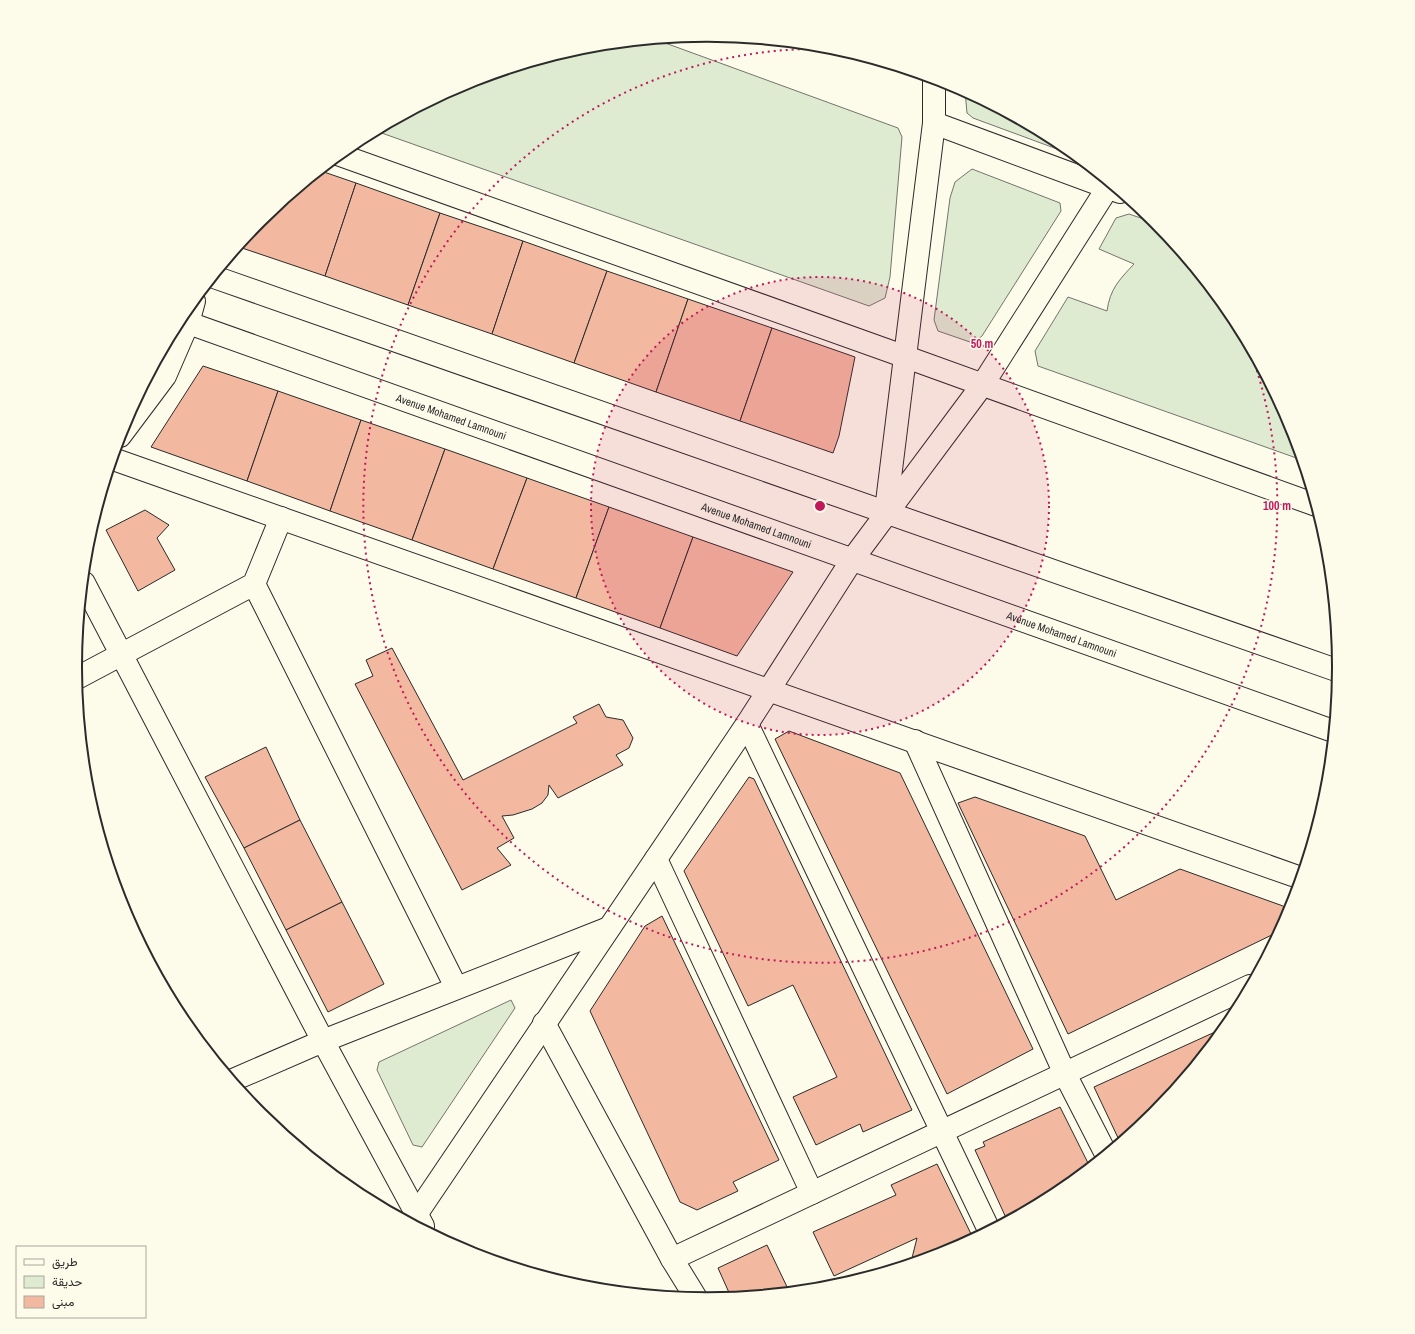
<svg xmlns="http://www.w3.org/2000/svg" width="1415" height="1334" font-family="'Archivo Narrow',Vazirmatn,sans-serif">
  <style>
    .green { fill: #deebd1; stroke: #74746e }
    .building { fill: #f2b8a0; stroke: #2b2b2b }
    .lines { fill: none; stroke-linecap: round; stroke-linejoin: round }
    .minor-casing { stroke: #2b2b2b; stroke-width: 24 }
    .minor { stroke: #fdfbea; stroke-width: 22 }
    .ring { fill: none; stroke: #c2185b; stroke-width: 2; stroke-dasharray: 2 4 }
    .labels { text-anchor: middle; stroke-width: 3; stroke-linejoin: round; paint-order: stroke }
    .street-label { font-size: 11px; fill: #2b2b2b; stroke: #fdfbea }
    .rim { fill: none; stroke: #2b2b2b; stroke-width: 2 }
    .centre { fill: #c2185b; stroke: #fdfbea; stroke-width: 2 }
    .ring-label { font-size: 12px; text-anchor: middle; font-weight: bold; fill: #c2185b; stroke: #fdfbea; stroke-width: 3; stroke-linejoin: round; paint-order: stroke }
  </style>
  <rect width="100%" height="100%" fill="#fdfbea"/>
  <!-- green -->
  <g class="green">
    <path d="M657,40L898,128L902,137L890,277L885,298L869,306L376,131L466,83L584,47Z"/>
    <path d="M965,91L1059,142L1076,156L973,118L967,113Z"/>
    <path d="M972,169L1060,203L1061,211L982,336L973,343L938,331L934,320L950,198L955,182Z"/>
    <path d="M1129,214L1158,224L1233,316L1291,425L1302,460L1038,366L1035,351L1068,297L1107,311C1110,289 1119,280 1134,264L1099,249L1116,218Z"/>
    <path d="M511,1000L515,1008L422,1147L413,1145L377,1070L379,1062Z"/>
  </g>
  <!-- building -->
  <g class="building">
    <path d="M321,171L356,183L325,276L242,248L245,239L261,220Z"/>
    <path d="M356,183L440,213L408,305L325,276Z"/>
    <path d="M440,213L523,241L492,334L408,305Z"/>
    <path d="M523,241L607,271L574,363L492,334Z"/>
    <path d="M607,271L688,299L656,392L574,363Z"/>
    <path d="M688,299L772,328L740,421L656,392Z"/>
    <path d="M772,328L855,357L839,436L833,453L740,421Z"/>
    <path d="M203,366L278,391L247,481L151,447Z"/>
    <path d="M278,391L361,420L330,511L247,481Z"/>
    <path d="M361,420L445,449L412,540L330,511Z"/>
    <path d="M445,449L527,478L493,569L412,540Z"/>
    <path d="M527,478L609,507L576,598L493,569Z"/>
    <path d="M609,507L693,537L660,628L576,598Z"/>
    <path d="M145,510L169,525L157,538L175,570L138,591L106,530Z"/>
    <path d="M693,537L793,572L737,656L660,628Z"/>
    <path d="M392,648L463,780L577,723L573,717L599,704L606,717L623,720L633,738L629,748L616,755L623,765L558,798L549,785L548,795L542,803L532,809L513,815L502,816L514,838L497,848L511,865L462,890L355,684L373,676L366,660Z"/>
    <path d="M789,731L900,773L1033,1049L947,1094L775,739Z"/>
    <path d="M266,747L300,820L244,848L205,777Z"/>
    <path d="M749,777L754,779L912,1110L863,1132L860,1124L816,1145L793,1097L837,1077L793,985L748,1006L684,871Z"/>
    <path d="M975,797L1085,836L1116,900L1180,869L1283,906L1290,912L1280,931L1068,1034L958,803Z"/>
    <path d="M300,820L342,902L286,930L244,848Z"/>
    <path d="M342,902L384,984L328,1012L286,930Z"/>
    <path d="M662,916L779,1160L733,1182L738,1191L697,1210L680,1202L590,1011L645,926Z"/>
    <path d="M1226,1027L1154,1114L1120,1142L1094,1087Z"/>
    <path d="M1060,1107L1090,1167L1058,1193L1007,1220L975,1150L985,1146L983,1142Z"/>
    <path d="M937,1164L973,1238L949,1251L911,1262L917,1238L834,1276L813,1232L896,1195L891,1185Z"/>
    <path d="M767,1245L789,1291L731,1297L718,1268Z"/>
  </g>
  <g class="lines">
    <!-- minor casing -->
    <g class="minor-casing">
      <g id="minor">
        <path d="M934,123L1120,192"/>
        <path d="M340,155L906,357L1316,505"/>
        <path d="M214,277L1339,671"/>
        <path id="s1" d="M180,320L1333,731"/>
        <path d="M120,436L165,376L188,323L194,301"/>
        <path d="M113,459L1301,878"/>
        <path d="M886,510L934,123V78"/>
        <path d="M84,583L323,1041L423,1226"/>
        <path d="M254,584L456,987"/>
        <path d="M77,678L254,584L281,518"/>
        <path d="M747,724L989,1230"/>
        <path d="M915,741L1065,1074L1106,1154"/>
        <path d="M656,859L812,1193"/>
        <path d="M544,1023L672,1259L696,1298"/>
        <path d="M233,1080L323,1041L609,928"/>
        <path d="M411,1222L747,724L852,560L983,384L1110,184"/>
        <path d="M672,1259L1250,986"/>
      </g>
    </g>
    <!-- minor -->
    <use href="#minor" class="minor"/>
  </g>
  <!-- distance rings -->
  <circle cx="820" cy="506" r="229" fill="#c2185b" fill-opacity=".12"/>
  <g class="ring">
    <circle cx="820" cy="506" r="229"/>
    <path d="M1247 342A457 457 0 1 1 836 49"/>
  </g>
  <g class="labels">
    <!-- street labels -->
    <g class="street-label">
      <text dy="4" stroke="none"><textPath href="#s1" startOffset="288">Avenue Mohamed Lamnouni</textPath></text>
      <text dy="4" stroke="none"><textPath href="#s1" startOffset="612">Avenue Mohamed Lamnouni</textPath></text>
      <text dy="4" stroke="none"><textPath href="#s1" startOffset="936">Avenue Mohamed Lamnouni</textPath></text>
    </g>
  </g>
  <!-- crop -->
  <path d="M0 0H1415V1334H0ZM82 667a625 625 0 1 1 1250 0a625 625 0 1 1-1250 0Z" fill="#fdfbea" fill-rule="evenodd"/>
  <path class="rim" d="M82 667a625 625 0 1 1 1250 0a625 625 0 1 1-1250 0Z"/>
  <circle cx="820" cy="506" r="6" class="centre"/>
  <g class="ring-label">
    <text x="982" y="348">50 m</text>
    <text x="1277" y="510">100 m</text>
  </g>
  <!-- legend -->
  <rect x="16" y="1246" width="130" height="72" fill="#fdfbea" stroke="#a9a89e"/>
  <rect x="24" y="1259" width="20" height="6" fill="#fdfbea" stroke="#a9a89e"/>
  <text x="52" y="1266" font-size="12" fill="#2b2b2b">طريق</text>
  <rect x="24" y="1276" width="20" height="12" fill="#deebd1" stroke="#a9a89e"/>
  <text x="52" y="1286" font-size="12" fill="#2b2b2b">حديقة</text>
  <rect x="24" y="1296" width="20" height="12" fill="#f2b8a0" stroke="#a9a89e"/>
  <text x="52" y="1306" font-size="12" fill="#2b2b2b">مبنى</text>
</svg>
